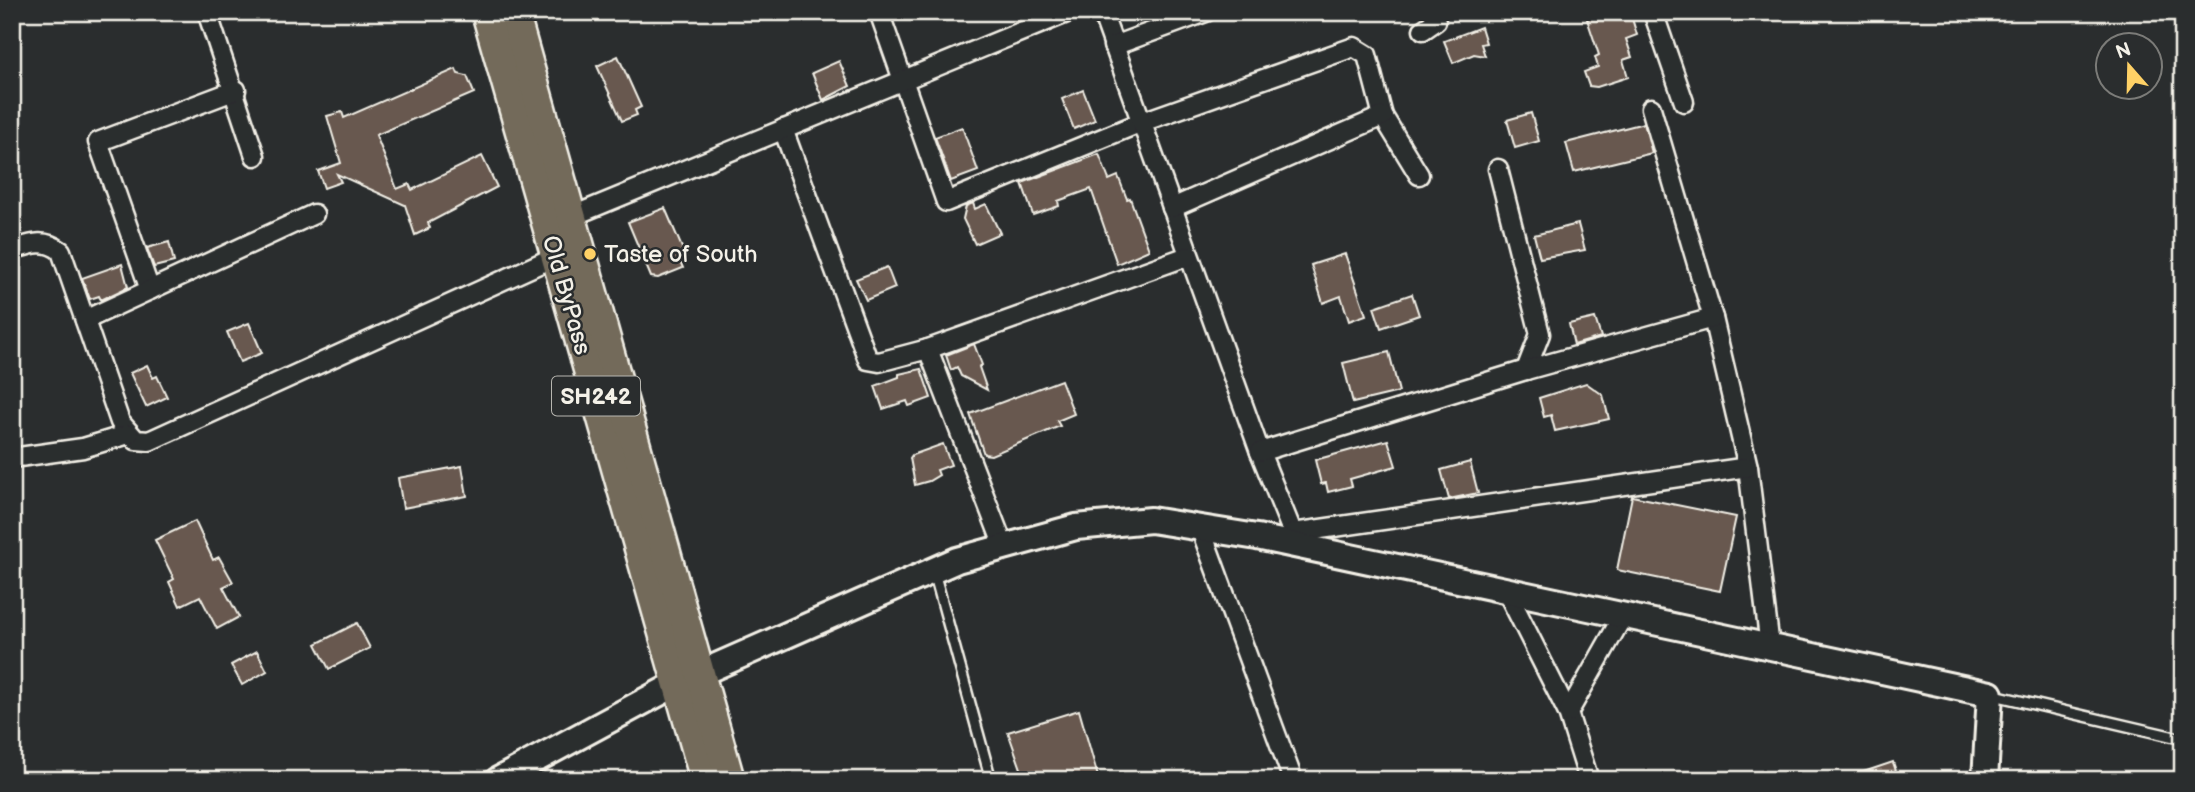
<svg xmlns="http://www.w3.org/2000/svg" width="2195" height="792" font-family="'Balsamiq Sans',sans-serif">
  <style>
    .building { fill: #67584f; stroke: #f4f1e8; stroke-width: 2 }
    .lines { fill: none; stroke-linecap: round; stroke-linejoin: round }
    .lane-casing { stroke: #f4f1e8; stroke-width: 14 }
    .street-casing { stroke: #f4f1e8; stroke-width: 23 }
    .secondary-casing { stroke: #f4f1e8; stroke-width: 30 }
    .primary-casing { stroke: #f4f1e8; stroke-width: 33 }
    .lane { stroke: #2a2d2e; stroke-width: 9 }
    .street { stroke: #2a2d2e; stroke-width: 18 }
    .secondary { stroke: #2a2d2e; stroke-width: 24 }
    .primary { stroke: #736b5a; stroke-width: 28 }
    .poi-dot { fill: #ffd166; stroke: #2a2d2e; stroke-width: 2.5 }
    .labels { text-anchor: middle; stroke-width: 5; stroke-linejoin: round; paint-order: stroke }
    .shield { fill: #2a2d2e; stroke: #b7b6b0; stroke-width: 2 }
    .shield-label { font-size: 23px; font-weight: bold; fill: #f4f1e8 }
    .poi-label { font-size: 24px; fill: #f4f1e8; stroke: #2a2d2e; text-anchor: start }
    .street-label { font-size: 24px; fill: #f4f1e8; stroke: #2a2d2e }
  </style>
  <rect width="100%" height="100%" fill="#2a2d2e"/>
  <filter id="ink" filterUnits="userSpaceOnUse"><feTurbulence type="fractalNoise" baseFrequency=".0143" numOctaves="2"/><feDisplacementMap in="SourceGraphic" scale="14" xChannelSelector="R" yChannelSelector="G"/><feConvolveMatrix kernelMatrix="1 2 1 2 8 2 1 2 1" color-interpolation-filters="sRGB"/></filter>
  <g filter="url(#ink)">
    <!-- building -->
    <g class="building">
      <path d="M1610,12H1630L1637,35L1626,39L1632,57L1623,60L1628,77L1597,87L1589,86L1584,72L1598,67L1595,57L1599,55L1587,19Z"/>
      <path d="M1481,27L1486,43L1481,44L1485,56L1474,54L1453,63L1444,41Z"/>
      <path d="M618,56L641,107L635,110L637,115L622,121L597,66Z"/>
      <path d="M839,61L850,86L823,100L812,73Z"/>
      <path d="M456,69L458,74L467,76L474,93L376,135L397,189L409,184L412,190L482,156L497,187L428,223L430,228L415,235L405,205L337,174L341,182L324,188L318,171L341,163L327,116L342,112L344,118Z"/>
      <path d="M1083,90L1095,120L1074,129L1062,99Z"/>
      <path d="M1531,113L1539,141L1515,148L1507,120Z"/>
      <path d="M1644,123L1652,153L1574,172L1566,143Z"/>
      <path d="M962,127L978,171L951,181L935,137Z"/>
      <path d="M1099,154L1109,180L1118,176L1127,199L1130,198L1149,250L1117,264L1091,189L1058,201L1059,206L1033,215L1022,183Z"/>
      <path d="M973,203L975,209L986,204L1000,233L975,244L963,219L966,206Z"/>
      <path d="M665,208L686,257L679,259L683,268L658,278L651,277L628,222Z"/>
      <path d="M1578,224L1585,250L1540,258L1534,235Z"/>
      <path d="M169,242L174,262L154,267L147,248Z"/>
      <path d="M1345,254L1366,315L1349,321L1341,296L1323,303L1311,265Z"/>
      <path d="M122,264L128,287L101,300L99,296L90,299L82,278Z"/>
      <path d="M887,267L895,288L866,300L856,279Z"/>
      <path d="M1412,294L1419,315L1381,328L1374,307Z"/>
      <path d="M1595,318L1601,337L1574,345L1569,324Z"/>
      <path d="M249,323L262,353L240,362L227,332Z"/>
      <path d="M974,344L982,365L979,367L987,390L961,376L957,367L951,370L946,355Z"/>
      <path d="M1389,352L1399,392L1353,403L1343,363Z"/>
      <path d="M147,365L153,378L157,376L167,397L146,407L130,373Z"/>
      <path d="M921,369L931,398L909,406L907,401L883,409L875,386L899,377V374Z"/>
      <path d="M1061,380L1074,414L1057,421L1060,426L991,455L984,454L970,414Z"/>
      <path d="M1586,383L1603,395L1609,419L1555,431L1551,415L1544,417L1539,398Z"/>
      <path d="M1388,440L1396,466L1350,479L1352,486L1328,492L1326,483L1321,484L1315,460Z"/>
      <path d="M943,444L951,465L937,470L939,475L929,481L915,485L910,458L912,455Z"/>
      <path d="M1470,462L1478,493L1449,499L1441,470Z"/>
      <path d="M462,466L467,496L403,508L398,478Z"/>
      <path d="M1632,496L1736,517L1720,591L1617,570Z"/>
      <path d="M195,521L213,560L219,557L233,582L223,587L239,617L217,629L200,596L180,606L169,582L174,579L155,540Z"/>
      <path d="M357,623L370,648L329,669L316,644Z"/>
      <path d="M257,651L267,671L242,685L231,665Z"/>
      <path d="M1079,710L1099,780H1025L1008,732Z"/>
      <path d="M1893,762L1899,780H1850L1849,777Z"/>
    </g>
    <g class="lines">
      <!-- lane casing -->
      <g class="lane-casing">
        <g id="lane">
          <path d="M934,572L991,780"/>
          <path d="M1990,694L2183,739"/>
        </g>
      </g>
      <!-- street casing -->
      <g class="street-casing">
        <g id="street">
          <path d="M207,12L255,156"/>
          <path d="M879,12L946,202L1142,122L1354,47L1367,55L1383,116L1419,175"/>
          <path d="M1102,12L1260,452L1298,546"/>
          <path d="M1653,12L1684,102"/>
          <path d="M1423,30L1436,21L1433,12"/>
          <path d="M1113,46L1206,12"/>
          <path d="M1651,108L1713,318L1748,467L1770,647"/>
          <path d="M783,129L868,360L879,362L928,349"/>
          <path d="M1498,169L1540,334L1526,370"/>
          <path d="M1172,208L1383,116"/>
          <path d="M563,220L1069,12"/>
          <path d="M12,250C31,244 44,238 61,251L120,422L136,440L149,441L565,252"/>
          <path d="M150,290L98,142L236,90"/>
          <path d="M85,320L314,214"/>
          <path d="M1260,452L1526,370L1713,318"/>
          <path d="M12,458L83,448L129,434"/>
          <path d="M1201,530L1293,780"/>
          <path d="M1293,533L1748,467"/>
          <path d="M1004,547L928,349L1188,256"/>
          <path d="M1507,592L1568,713L1589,780"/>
          <path d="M1568,713L1623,616"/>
        </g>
      </g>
      <!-- secondary casing -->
      <g class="secondary-casing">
        <path id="secondary" d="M498,780L678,683L957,560L1076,527L1151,520L1257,537L1990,694L1985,780"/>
      </g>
      <!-- primary casing -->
      <g class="primary-casing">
        <g id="primary">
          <path d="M486,12L705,780"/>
          <path d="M514,12L730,780"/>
        </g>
      </g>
      <!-- lane -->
      <use href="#lane" class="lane"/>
      <!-- street -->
      <use href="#street" class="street"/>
      <!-- secondary -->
      <use href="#secondary" class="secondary"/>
      <!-- primary -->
      <use href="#primary" class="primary"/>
    </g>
  </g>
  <!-- markers -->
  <circle class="poi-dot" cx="590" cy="254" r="7"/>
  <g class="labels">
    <!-- shield labels -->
    <rect class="shield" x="552" y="376.5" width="88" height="39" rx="5"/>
    <g class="shield-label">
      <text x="596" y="404">SH242</text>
    </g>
    <!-- poi labels -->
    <g class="poi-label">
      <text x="604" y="262">Taste of South</text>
    </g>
    <!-- street labels -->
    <g class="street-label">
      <text transform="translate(567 295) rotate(74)" y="8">Old ByPass</text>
    </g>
  </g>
  <!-- margin -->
  <rect width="2195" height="792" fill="none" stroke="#2a2d2e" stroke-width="42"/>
  <rect x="21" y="21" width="2153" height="750" fill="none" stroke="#f4f1e8" stroke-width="2.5" filter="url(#ink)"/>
  <!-- north arrow -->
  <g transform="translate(2129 66) rotate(340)"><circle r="33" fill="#2a2d2e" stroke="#7b7b78" stroke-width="2"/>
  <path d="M0-5L12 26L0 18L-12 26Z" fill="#ffd166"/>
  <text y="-10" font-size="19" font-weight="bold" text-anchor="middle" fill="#f4f1e8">N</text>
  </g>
</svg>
